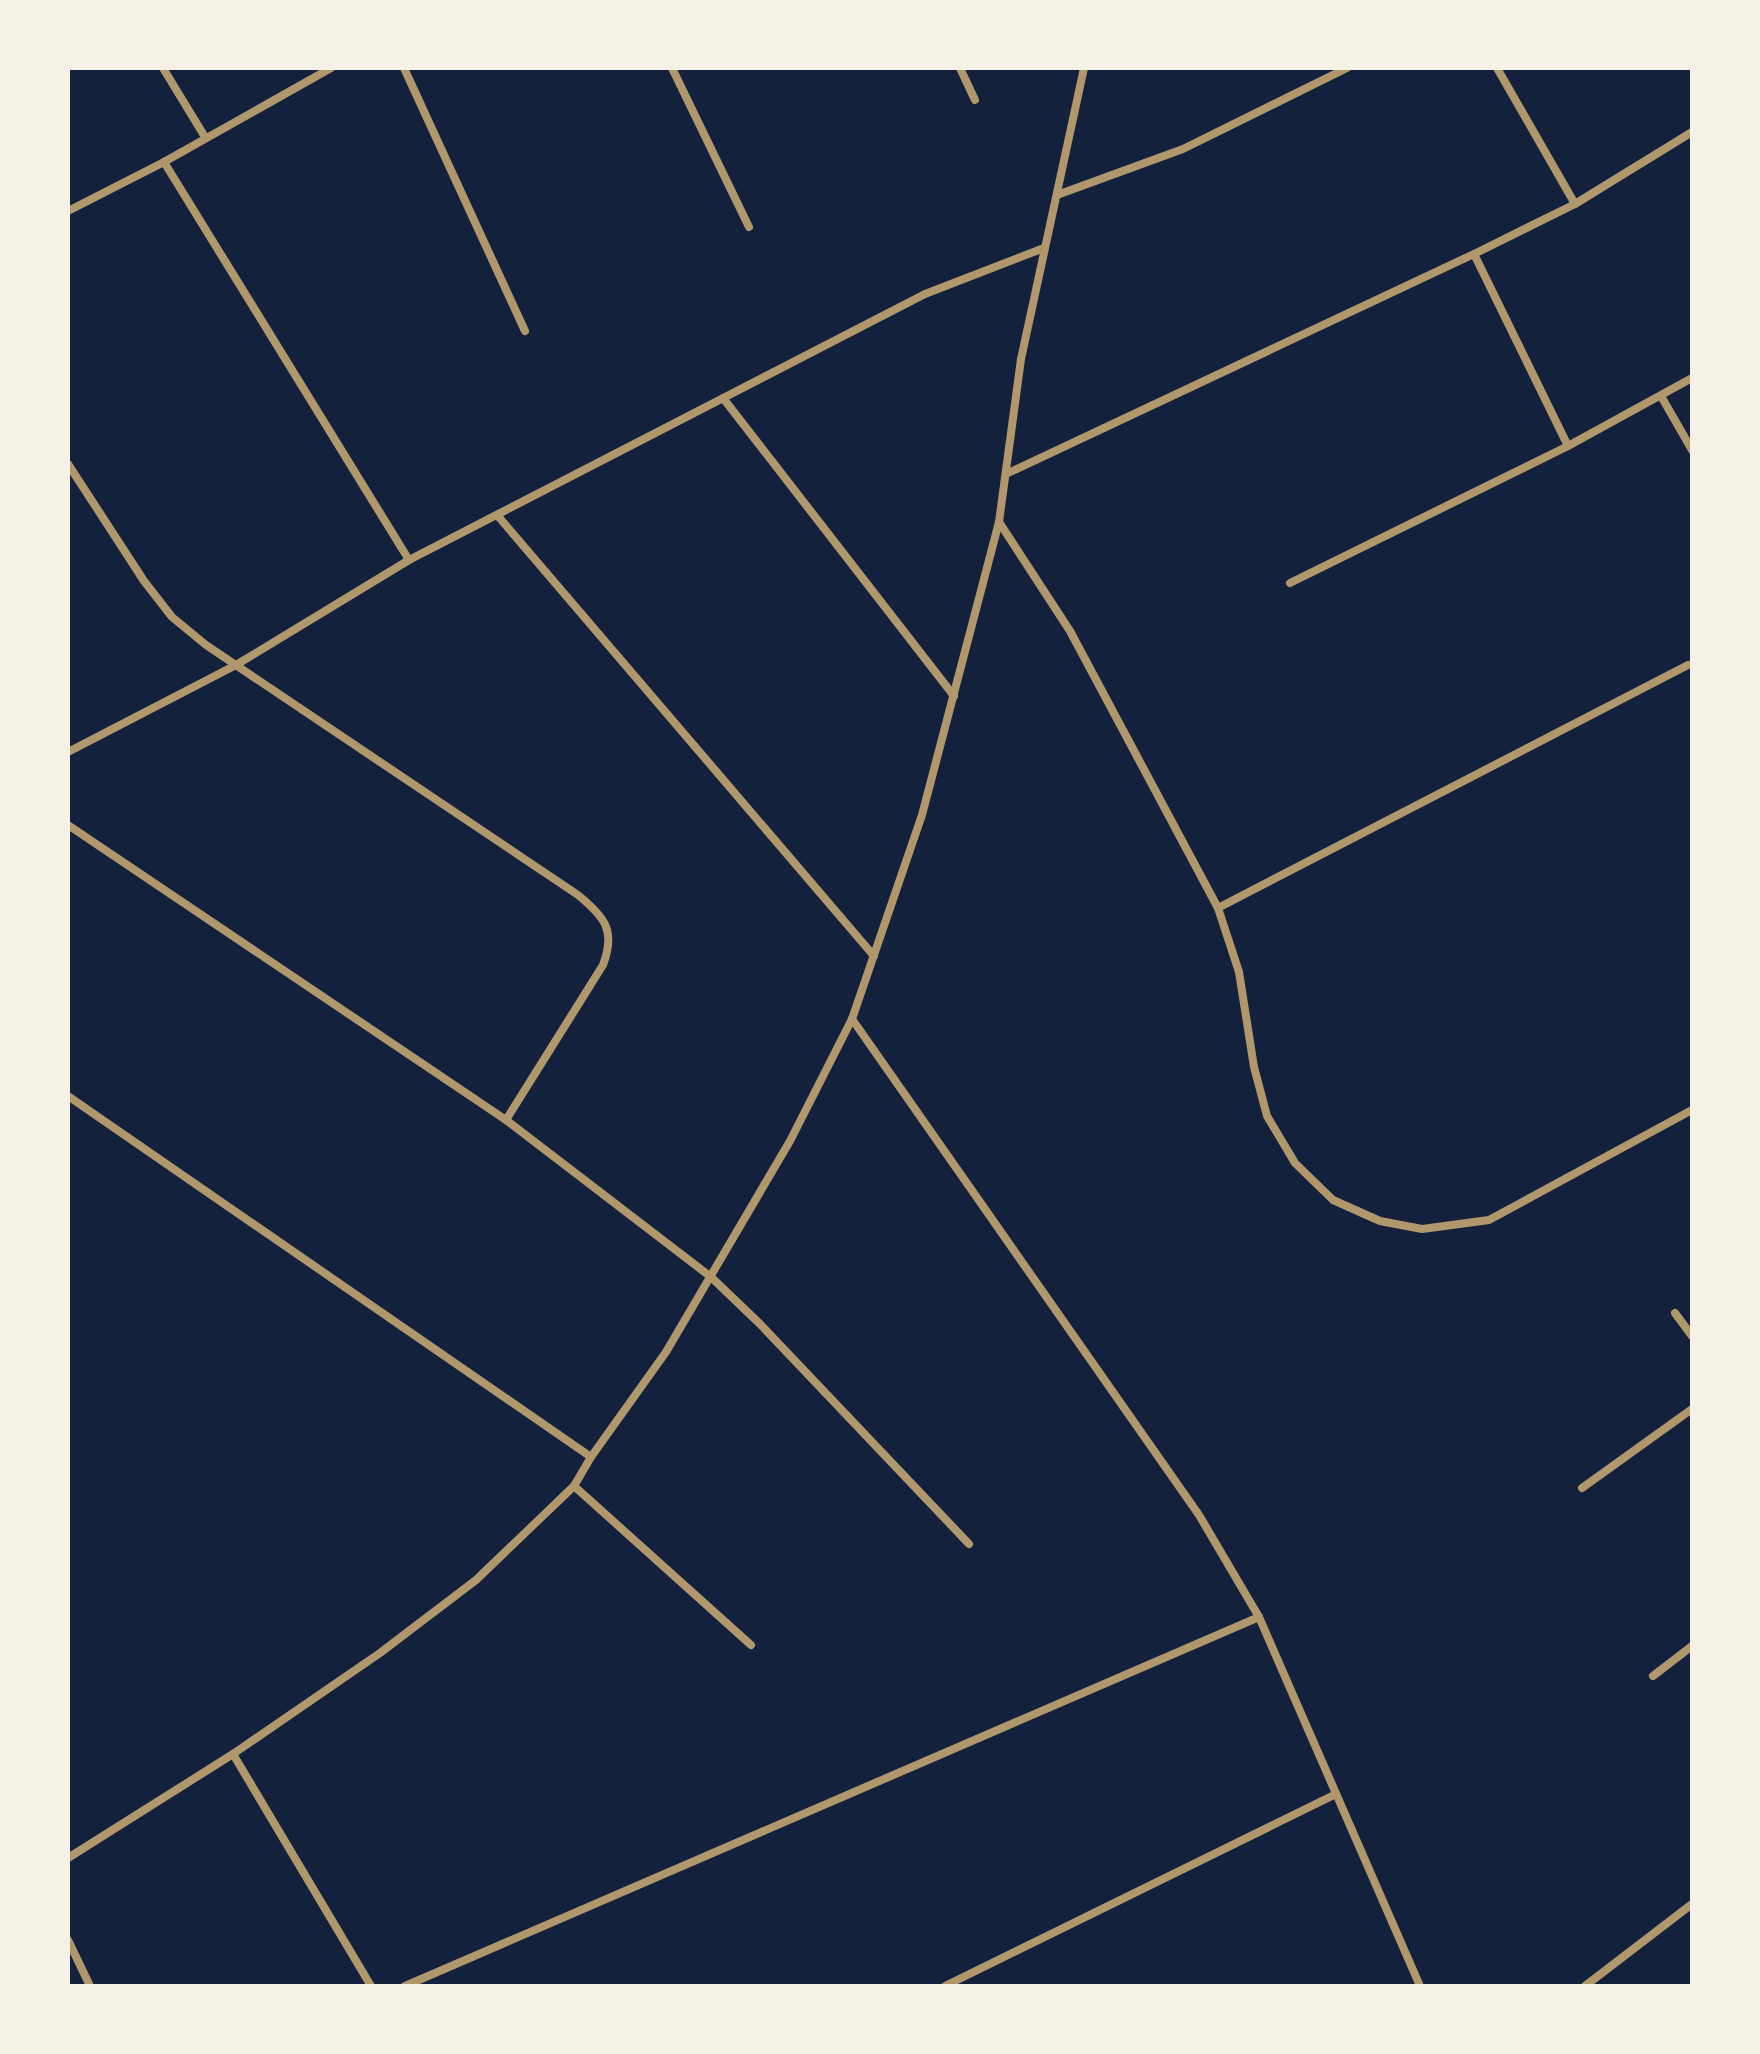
<svg xmlns="http://www.w3.org/2000/svg" width="1760" height="2054" font-family="Mulish,sans-serif">
  <style>
    .lines { fill: none; stroke-linecap: round; stroke-linejoin: round }
    .minor { stroke: #b1986c; stroke-width: 8 }
  </style>
  <rect width="100%" height="100%" fill="#14213d"/>
  <g class="lines">
    <!-- minor -->
    <g class="minor">
      <path d="M163,68L205,137"/>
      <path d="M404,68L525,331"/>
      <path d="M672,68L749,227"/>
      <path d="M960,68L975,100"/>
      <path d="M1497,68L1575,204"/>
      <path d="M164,162L409,560"/>
      <path d="M1057,195L1183,149L1347,68"/>
      <path d="M68,211L164,162L331,68"/>
      <path d="M1474,254L1568,446"/>
      <path d="M1661,396L1692,450"/>
      <path d="M723,398L954,696"/>
      <path d="M68,464L144,581L172,617L206,645L578,895C605,917 616,931 603,965L506,1120"/>
      <path d="M1006,474L1474,254L1575,204L1692,132"/>
      <path d="M497,515L874,956"/>
      <path d="M999,522L1070,631L1218,908L1239,972L1254,1067L1267,1116L1295,1163L1333,1200L1380,1221L1422,1229L1489,1220L1692,1110"/>
      <path d="M1290,583L1568,446L1692,378"/>
      <path d="M68,752L236,665L409,560L925,294L1044,248"/>
      <path d="M68,825L506,1120L711,1277L760,1324L969,1544"/>
      <path d="M1218,908L1688,665"/>
      <path d="M852,1019L1199,1515L1259,1617L1420,1986"/>
      <path d="M68,1096L591,1457"/>
      <path d="M1675,1313L1692,1336"/>
      <path d="M574,1486L751,1645"/>
      <path d="M1582,1488L1692,1409"/>
      <path d="M1653,1676L1692,1646"/>
      <path d="M233,1754L371,1986"/>
      <path d="M68,1858L233,1754L380,1653L476,1580L574,1486L591,1457L666,1352L790,1141L852,1019L922,815L999,522L1021,359L1084,68"/>
      <path d="M68,1940L90,1986"/>
      <path d="M405,1986L1259,1617"/>
      <path d="M945,1986L1336,1794"/>
      <path d="M1585,1986L1692,1904"/>
    </g>
  </g>
  <!-- border -->
  <rect width="1760" height="2054" fill="none" stroke="#f6f1e7" stroke-width="140"/>
</svg>
